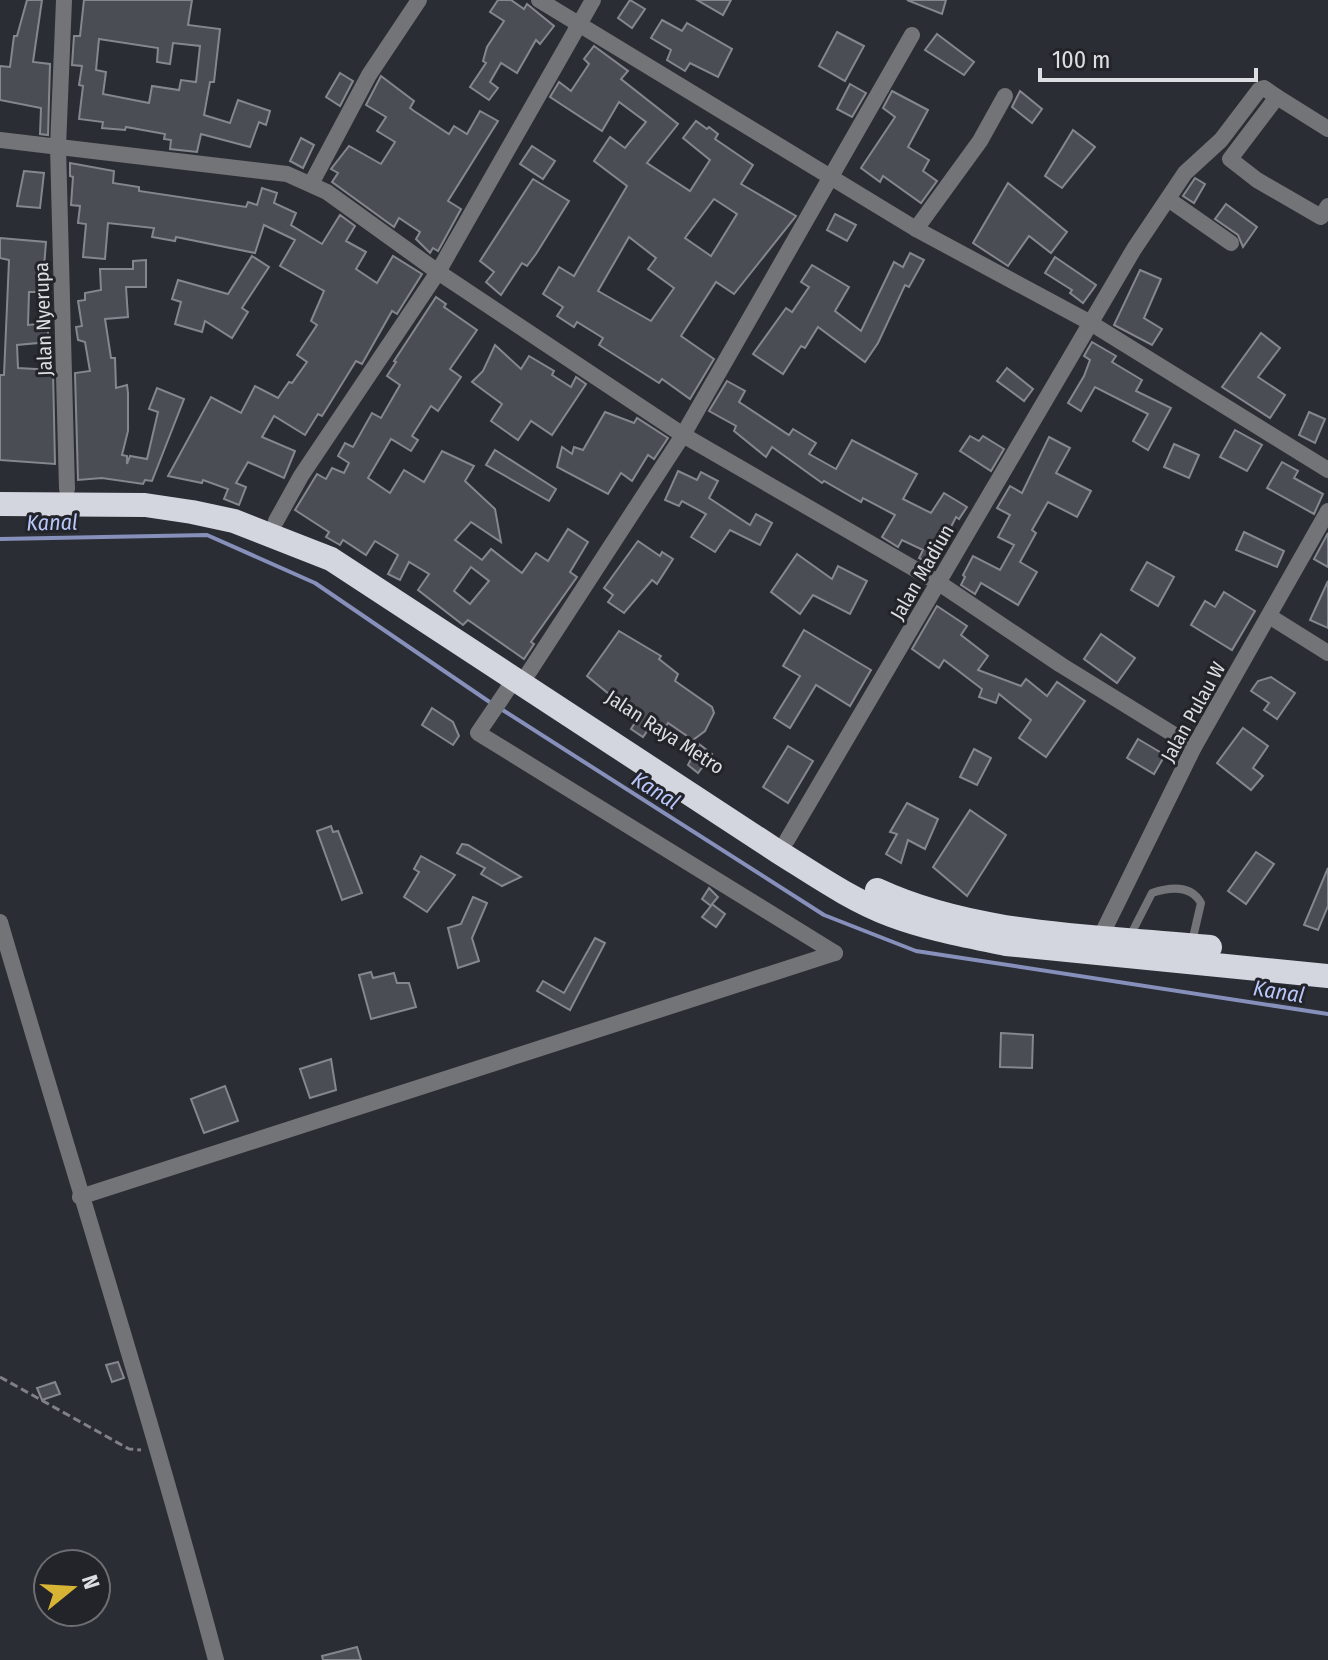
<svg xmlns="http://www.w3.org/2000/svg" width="1328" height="1660" font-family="'Fira Sans Condensed',sans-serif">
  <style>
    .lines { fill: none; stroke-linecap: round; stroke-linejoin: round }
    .stream { stroke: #8690bb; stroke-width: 4 }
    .building { fill: #4b4d55; stroke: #85878f; stroke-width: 2; fill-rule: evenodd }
    .path { stroke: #7f8186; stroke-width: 3; stroke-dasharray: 8 4; stroke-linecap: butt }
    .lane { stroke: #737478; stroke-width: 8 }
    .street { stroke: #737478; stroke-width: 16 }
    .highway { stroke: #d3d6df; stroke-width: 24 }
    .labels { text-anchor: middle; stroke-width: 6; stroke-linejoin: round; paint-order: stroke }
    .street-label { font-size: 20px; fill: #dcdee2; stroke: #22242a }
    .water-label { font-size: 22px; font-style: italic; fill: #b8c6fa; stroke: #22242a }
  </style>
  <rect width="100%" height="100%" fill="#2b2d34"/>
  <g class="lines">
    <!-- stream -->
    <g class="stream">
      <path d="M0,539L207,535L315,583L494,705"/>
      <path d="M501,709L824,915L916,951L1328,1014"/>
    </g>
  </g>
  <!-- building -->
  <g class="building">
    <path d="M27,0H42L33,62L50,64L48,135L40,134L41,108L0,100V66L10,67L14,36H17Z"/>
    <path d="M84,0H192L188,25L220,29L214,82H210L204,115L230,123L238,100L270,111L266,125L259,122L250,147L201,134L197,152L170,149L171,140L164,139L165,134L126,127L125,130L102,128L103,122L79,119L83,86L79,85L82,66L72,65L74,36H80ZM99,39L158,48L157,62L170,64L173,43L200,46L196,82L181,80L179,90L152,86L149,103L103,94L106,72L96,70Z"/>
    <path d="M498,0H511L524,9L527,4L554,26L540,44L536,40L517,73L501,63L490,82L498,88L489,100L470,87L486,63L483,61L487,47L504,21L490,12Z"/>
    <path d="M630,0L645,9L632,28L618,18Z"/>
    <path d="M697,0H731L723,15Z"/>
    <path d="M907,0H946L942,14Z"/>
    <path d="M662,20L682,31L687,23L732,49L718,77L690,63L685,71L667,60L671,50L651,38Z"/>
    <path d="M837,32L864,46L845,81L819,66Z"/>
    <path d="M937,34L974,62L964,75L925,50Z"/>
    <path d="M594,46L628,71L621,79L678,124L647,163L690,191L710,160L683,138L696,121L707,129L709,127L718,134L715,139L753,165L741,184L796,216L734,294L716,282L681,336L714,359L690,399L662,379L659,383L599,345L603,338L577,322L574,327L557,316L563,307L543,294L559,267L574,276L627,186L594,161L610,137L625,148L646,122L619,102L602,131L550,97L559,82L571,91L589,64L584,59ZM714,199L737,214L711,256L685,238ZM629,237L656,258L648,269L674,288L651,321L598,291Z"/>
    <path d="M340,73L353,81L340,106L326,97Z"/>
    <path d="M381,76L414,101L410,108L414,111L449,134L454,126L467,134L480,111L498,121L448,201L461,209L438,251L433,248L430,253L416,239L420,232L399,218L394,227L332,182L338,173L331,169L349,146L381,164L395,142L377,131L386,117L366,105Z"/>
    <path d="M850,84L866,93L852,117L837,109Z"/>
    <path d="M892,91L928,110L908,147L929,160L923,171L937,181L921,203L883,176L880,182L861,168L895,117L883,108Z"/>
    <path d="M1020,91L1042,109L1032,123L1012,107Z"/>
    <path d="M1073,130L1095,147L1062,188L1045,176Z"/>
    <path d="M301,138L314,145L303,168L290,161Z"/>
    <path d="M532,146L555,161L543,179L520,164Z"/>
    <path d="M70,163L114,171L113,183L139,187V191L246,207L248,202L257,205L262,188L277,193L274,203L296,213L291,225L322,244L340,215L355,226L346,241L366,252L356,269L377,283L393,256L422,274L397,314L392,311L362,364L356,361L322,416L318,414L305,435L274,416L262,437L295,451L284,478L248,462L236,483L246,487L239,505L224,499L228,489L203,480L202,483L168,476L211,397L241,413L255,386L278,398L289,382L292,383L307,362L297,355L317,325L311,321L324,291L280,266L295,240L264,225L255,253L176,237L175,241L152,237L154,228L108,223L105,259L83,257L86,224L78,223L80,206L71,205L73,177L70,176Z"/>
    <path d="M24,171L44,173L40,208L17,206Z"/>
    <path d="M1195,178L1205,184L1194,203L1183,196Z"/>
    <path d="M533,179L569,201L536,254L527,266L522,263L501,295L486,282L494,272L480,261Z"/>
    <path d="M1008,183L1067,232L1051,253L1029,236L1008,266L973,243Z"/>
    <path d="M1226,204L1257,227L1243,247L1238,235L1215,219Z"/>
    <path d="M835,214L856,225L847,241L827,230Z"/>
    <path d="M0,238L46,242L42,292H29L28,325L47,323L49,342L17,345L18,368L53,370L55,464L0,460V375H4L9,260L0,258Z"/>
    <path d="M910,253L924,260L909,287L905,285L878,343L865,362L818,327L805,348L801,346L783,374L753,354L786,308L792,312L809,287L801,282L812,265L849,287L835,311L861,331L894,262L903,267Z"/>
    <path d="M252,256L269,267L242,308L248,312L232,338L205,321L202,332L175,324L181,302L172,299L178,280L228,294Z"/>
    <path d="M1055,257L1096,285L1083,303L1070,293L1072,290L1045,273Z"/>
    <path d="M146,260V287H126L128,317L105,319L111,358H115L116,388L127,385L128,393V431L122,455L127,456V464L130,456L147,459L158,412L149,409L157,388L184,399L152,481L145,480L143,484L102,478L78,480L75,373L90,371L85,342L78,340L76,327L82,326L78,301L85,300V293L101,290L100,269H133V261Z"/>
    <path d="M1140,270L1161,279L1144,318L1162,329L1152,345L1114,325Z"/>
    <path d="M436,297L446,304L444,307L477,330L450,369L461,377L438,411L431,406L412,436L418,440L411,451L391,439L368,478L390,493L404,470L424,482L442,451L474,466L465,481L495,509L501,542L471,522L455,540L482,560L491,549L522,573L536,553L548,561L568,529L588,542L570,572L577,577L531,642L534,644L524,659L468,620L463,625L418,590L429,574L409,562L400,580L388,574L398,555L375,541L366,555L343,540L340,545L326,537L329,532L295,510L317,474L326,479L332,468L344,473L349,463L338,456L345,443L353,447L372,413L381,418L400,385L387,376L396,362L394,361ZM471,567L489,581L470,604L454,591Z"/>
    <path d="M1261,333L1280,348L1258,377L1285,395L1270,418L1222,387Z"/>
    <path d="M1092,342L1116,356L1112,362L1142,380L1136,391L1171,408L1148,450L1133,441L1148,414L1095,387L1081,411L1068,403L1084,376L1090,360L1084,356Z"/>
    <path d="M495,345L521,369L529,356L554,371L552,375L571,387L576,377L586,384L552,435L531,421L518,440L491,421L502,404L472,382L483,371Z"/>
    <path d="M1007,368L1033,389L1024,401L997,381Z"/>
    <path d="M727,381L745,391L739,402L789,435L793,429L816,443L809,454L836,469L852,440L917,474L903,499L931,513L944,493L967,507L959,519L956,517L932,565L919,558L923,550L902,540L898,547L882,537L895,515L863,498L861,502L824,481L822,483L772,447L766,457L734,431L736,426L709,411Z"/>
    <path d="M605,412L634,423L637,418L668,438L654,459L648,455L632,481L621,473L608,494L557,467L562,447L572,454L574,447L583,450Z"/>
    <path d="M1309,412L1325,419L1315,443L1299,435Z"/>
    <path d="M1235,430L1262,445L1247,471L1220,457Z"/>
    <path d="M970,436L979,441L983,436L1004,449L991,471L960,451Z"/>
    <path d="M1049,437L1070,448L1056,473L1091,491L1077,517L1048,502L1032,530L1036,533L1020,562L1037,572L1018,605L981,583L975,594L961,585L965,577L963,575L973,556L1000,570L1014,545L998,537L1010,515L997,508L1010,486L1022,493Z"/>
    <path d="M1174,444L1199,455L1189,478L1164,467Z"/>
    <path d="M495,450L556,489L549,501L486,465Z"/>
    <path d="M1282,462L1298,471L1294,478L1323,494L1314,514L1267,488Z"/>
    <path d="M678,471L697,480L701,472L718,481L709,498L750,525L756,514L772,523L760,545L730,530L715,552L691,537L706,514L682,501L679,506L665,500Z"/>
    <path d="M1244,532L1284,551L1277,567L1236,550Z"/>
    <path d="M1328,533V567L1314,559Z"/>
    <path d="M638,541L660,556L662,552L673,559L657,584L652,580L624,613L608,602L613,595L604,588Z"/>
    <path d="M797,554L832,579L838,566L867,581L850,614L813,595L800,614L771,592Z"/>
    <path d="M1147,562L1174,577L1158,606L1131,590Z"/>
    <path d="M1328,581V628L1310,620Z"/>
    <path d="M1224,592L1255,611L1232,650L1191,625L1205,601L1215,607Z"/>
    <path d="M937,606L967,626L961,635L988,656L978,670L1021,686L1026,679L1047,696L1057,682L1085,701L1046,757L1019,738L1031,720L999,694L996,703L979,697L982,689L944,660L939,668L912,649Z"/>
    <path d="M804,630L871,670L850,706L816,685L790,728L774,718L800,676L783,666Z"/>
    <path d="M619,631L661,656L659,659L678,674L675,681L712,707L714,713L705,731L693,740L668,723L664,730L652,724L643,737L631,729L638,718L587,676Z"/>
    <path d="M1101,634L1135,658L1117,683L1084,659Z"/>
    <path d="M1271,677L1295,693L1277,719L1264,710L1269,703L1251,691L1258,681Z"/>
    <path d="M432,708L453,722L459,736L453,745L422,725Z"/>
    <path d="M1243,728L1268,746L1253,768L1263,776L1251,790L1217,763Z"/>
    <path d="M1138,739L1165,755L1154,774L1127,758Z"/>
    <path d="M699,744L712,754L698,773L688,765Z"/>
    <path d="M788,746L813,761L788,803L763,787Z"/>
    <path d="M974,749L991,758L977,785L960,777Z"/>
    <path d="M907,803L938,819L925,849L908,840L901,863L886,854L897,834L890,832Z"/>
    <path d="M970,810L1006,835L967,896L933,867Z"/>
    <path d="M331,826L333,832L338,831L362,893L342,900L317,831Z"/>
    <path d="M462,844L468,845L521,877L502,886L481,874L485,868L457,853Z"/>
    <path d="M1256,852L1274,864L1246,904L1228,891Z"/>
    <path d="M421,856L455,875L427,912L404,897L419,872L414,869Z"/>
    <path d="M1328,868V906L1318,930L1304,925Z"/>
    <path d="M709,888L718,897L712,904L725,914L716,927L702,917L711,906L702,899Z"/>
    <path d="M473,897L487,903L472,938L479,961L458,968L448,928L461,924Z"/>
    <path d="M595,938L605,943L570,1010L537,991L543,981L564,993Z"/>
    <path d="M371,972L373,978L394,973L397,983H409L416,1007L371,1019L359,975Z"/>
    <path d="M1001,1033L1033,1035L1032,1068L1000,1067Z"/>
    <path d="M331,1059L336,1090L310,1098L300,1069Z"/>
    <path d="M225,1086L238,1121L204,1133L191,1099Z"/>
    <path d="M118,1362L124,1378L112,1382L106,1365Z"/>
    <path d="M55,1382L60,1394L42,1400L37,1388Z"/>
    <path d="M357,1647L361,1660H323L322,1656Z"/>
  </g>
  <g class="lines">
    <!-- path -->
    <path class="path" d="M0,1377L129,1449L141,1450"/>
    <!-- lane -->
    <path class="lane" d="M1129,938L1152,893C1170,887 1191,885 1201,903L1192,942"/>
    <!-- street -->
    <g class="street">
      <path d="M64,0L58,147L67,489"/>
      <path d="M539,0L916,229L1089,322L1328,470"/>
      <path d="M1328,129L1277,97L1230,159L1257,180L1321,217L1328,206"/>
      <path d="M0,140L287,174L327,192L438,272L683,435L939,583L1061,665L1194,747"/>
      <path d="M311,184L369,75L419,0"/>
      <path d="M1168,199L1231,243"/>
      <path d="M916,229L980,141L1005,96"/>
      <path d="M276,521L301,476L438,272L593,0"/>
      <path d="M1269,616L1328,653"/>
      <path d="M529,672L683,435L912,35"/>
      <path d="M514,680L478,733L835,953"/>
      <path d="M787,840L1134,249L1185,173L1221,140L1259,90L1264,88L1277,97"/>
      <path d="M0,922C72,1168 150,1412 216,1660"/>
      <path d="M1101,936L1194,747L1328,511"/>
      <path d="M80,1197L835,953"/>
    </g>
    <!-- highway -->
    <g class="highway">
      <path d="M0,504L145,505L192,512L234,521L331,559L777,851C814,874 851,900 891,915C928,929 968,936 1006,944L1328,976"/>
      <path d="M877,890C978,937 1101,936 1210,947"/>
    </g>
  </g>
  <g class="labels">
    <!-- street labels -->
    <g class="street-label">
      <text transform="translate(43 319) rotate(-92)" y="7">Jalan Nyerupa</text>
      <text transform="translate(922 572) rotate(-60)" y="7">Jalan Madiun</text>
      <text transform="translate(1193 712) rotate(-61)" y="7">Jalan Pulau W</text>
      <text transform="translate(665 732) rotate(33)" y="7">Jalan Raya Metro</text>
    </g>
    <!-- water labels -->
    <g class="water-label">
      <text transform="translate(52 522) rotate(-1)" y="8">Kanal</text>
      <text transform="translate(656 790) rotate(32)" y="8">Kanal</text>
      <text transform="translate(1279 991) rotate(9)" y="8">Kanal</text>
    </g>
  </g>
  <!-- north arrow -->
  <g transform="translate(72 1588) rotate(72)"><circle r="38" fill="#22242a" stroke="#6c6e74" stroke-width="2"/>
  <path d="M0-6L14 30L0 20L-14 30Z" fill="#d8b434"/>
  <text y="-12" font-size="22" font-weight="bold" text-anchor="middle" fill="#dcdee2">N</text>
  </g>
  <!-- scale -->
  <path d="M1040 68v12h216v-12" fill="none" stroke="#dcdee2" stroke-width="4"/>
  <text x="1052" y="68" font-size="24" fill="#dcdee2" stroke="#22242a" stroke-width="6" paint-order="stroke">100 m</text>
</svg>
